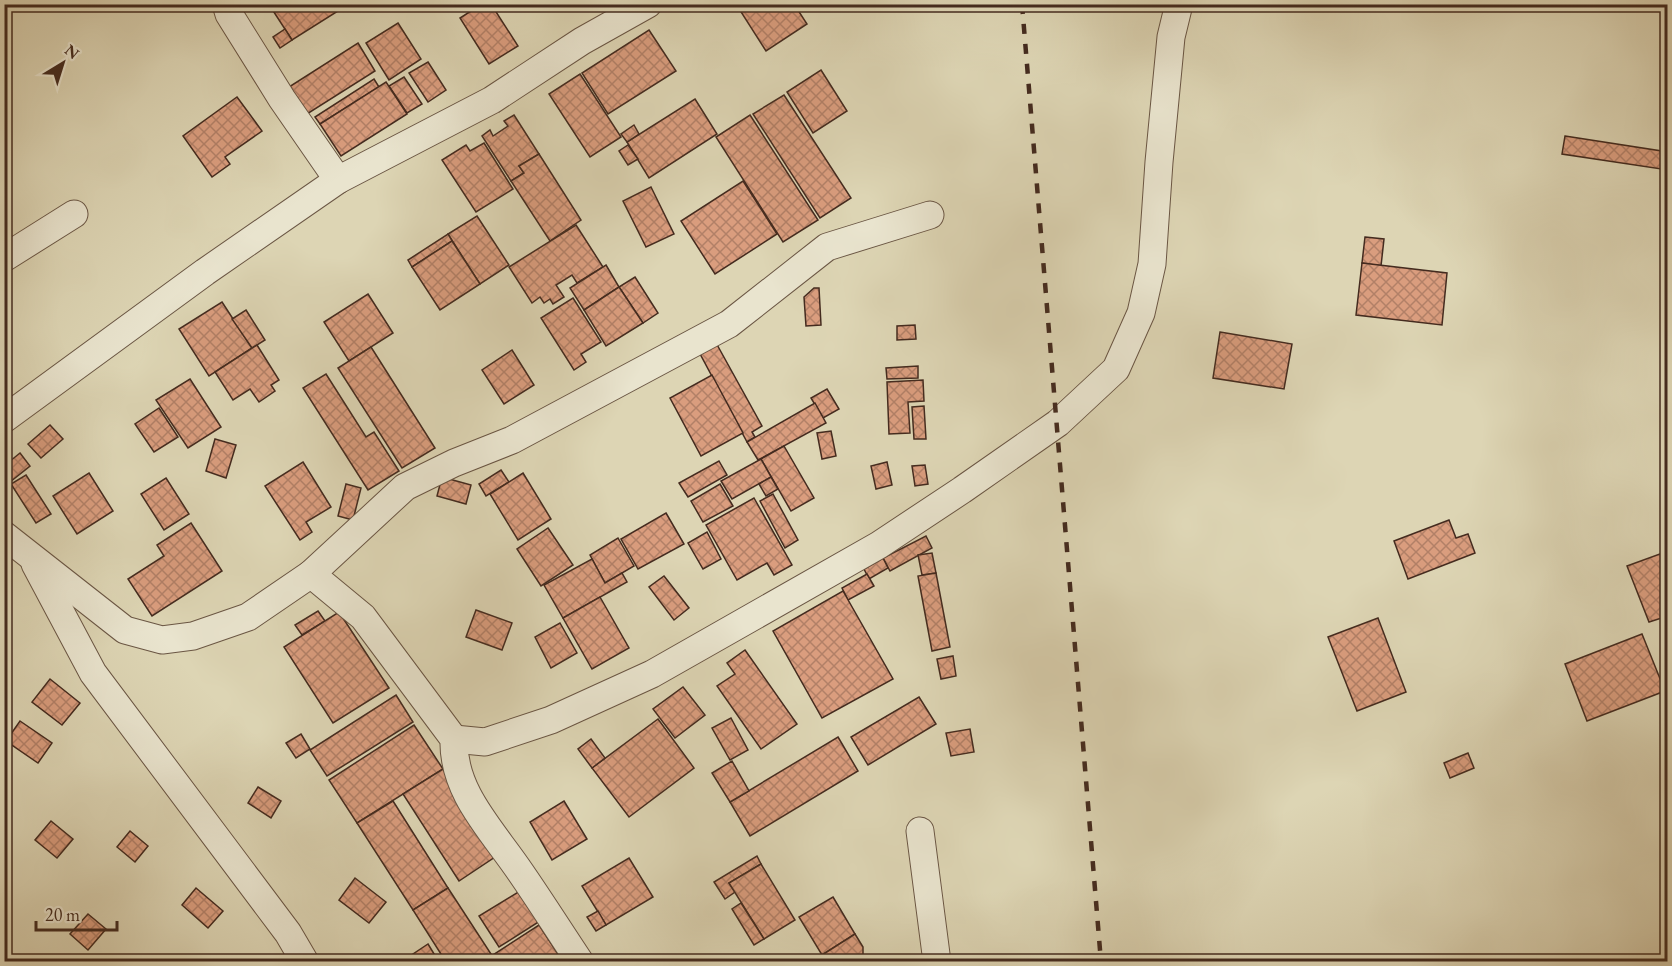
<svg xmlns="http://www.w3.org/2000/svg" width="1672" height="966" font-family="'EB Garamond',serif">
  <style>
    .building { fill: url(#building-cross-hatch); stroke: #442b1f; stroke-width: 1.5 }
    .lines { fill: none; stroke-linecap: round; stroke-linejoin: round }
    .minor-casing { stroke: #6a5644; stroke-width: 29 }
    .minor { stroke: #e9e4ce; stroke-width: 27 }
    .rail { stroke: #442b1f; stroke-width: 4.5; stroke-dasharray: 10 10; stroke-linecap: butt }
  </style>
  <defs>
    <pattern id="building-cross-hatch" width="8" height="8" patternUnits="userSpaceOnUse" patternTransform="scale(1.5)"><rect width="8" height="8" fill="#da9d7e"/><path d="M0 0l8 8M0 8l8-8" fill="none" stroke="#b28067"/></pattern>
  </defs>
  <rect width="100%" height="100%" fill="#ddd5b4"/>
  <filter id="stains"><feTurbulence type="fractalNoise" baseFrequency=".00333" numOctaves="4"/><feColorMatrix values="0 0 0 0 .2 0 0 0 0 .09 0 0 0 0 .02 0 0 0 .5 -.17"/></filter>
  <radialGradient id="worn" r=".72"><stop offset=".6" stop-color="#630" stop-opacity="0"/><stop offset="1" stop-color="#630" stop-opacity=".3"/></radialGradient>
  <!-- building -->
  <g class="building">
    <path d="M272,4H334L338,11L292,40L270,6Z"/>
    <path d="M482,4H491L518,46L489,64L460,18Z"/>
    <path d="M736,4H794L807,24L766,51Z"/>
    <path d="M398,23L421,59L389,80L366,43Z"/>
    <path d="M285,29L292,40L280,48L273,37Z"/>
    <path d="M649,30L676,71L608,114L582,73Z"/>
    <path d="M358,43L375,71L307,114L289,87Z"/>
    <path d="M428,62L446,90L428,102L409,73Z"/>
    <path d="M821,70L847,111L813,133L787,92Z"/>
    <path d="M580,74L621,137L590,157L549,94Z"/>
    <path d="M404,77L422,104L407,113L389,86Z"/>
    <path d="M374,79L379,87L320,124L315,117Z"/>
    <path d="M386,82L407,114L341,156L320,124Z"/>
    <path d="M784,95L851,198L820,218L753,114Z"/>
    <path d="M237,97L262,131L225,157L230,164L212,177L183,136Z"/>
    <path d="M695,99L717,134L649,178L627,142Z"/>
    <path d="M514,115L539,154L519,166L524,173L511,181L482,136L490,130L493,136L508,126L504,121Z"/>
    <path d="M750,115L818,220L783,242L716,137Z"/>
    <path d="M634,125L639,134L627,142L621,134Z"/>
    <path d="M1565,136L1668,152V170L1562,154Z"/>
    <path d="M484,143L513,189L476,212L442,160L466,145L470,151Z"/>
    <path d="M628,145L638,159L628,165L619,151Z"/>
    <path d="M539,154L581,220L550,241L511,181L524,173L519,166Z"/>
    <path d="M743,181L777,234L715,274L681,221Z"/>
    <path d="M651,187L674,234L646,247L623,201Z"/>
    <path d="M477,216L509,265L480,284L448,234Z"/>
    <path d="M576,225L603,267L577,283L572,275L556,285L564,297L553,304L550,299L544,303L540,297L532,303L509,267Z"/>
    <path d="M448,234L452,241L412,267L408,260Z"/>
    <path d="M1365,237L1384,239L1381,266L1362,263Z"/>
    <path d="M452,241L480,284L440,310L412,267Z"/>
    <path d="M1362,263L1447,273L1442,325L1356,315Z"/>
    <path d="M606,265L619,287L584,310L570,288Z"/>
    <path d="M635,277L658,313L643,323L619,287Z"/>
    <path d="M619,287L643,323L606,346L584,310Z"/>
    <path d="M814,288H819L821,325L806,326L804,297Z"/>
    <path d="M368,294L393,333L349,361L324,322Z"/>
    <path d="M573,298L601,342L581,354L586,362L574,370L541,318Z"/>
    <path d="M222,302L252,348L209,376L179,329Z"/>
    <path d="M246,310L265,340L252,348L232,319Z"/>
    <path d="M915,325L916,339L897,340V326Z"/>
    <path d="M1220,332L1292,344L1284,389L1213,378Z"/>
    <path d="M715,341L762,426L752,432L755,437L747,442L698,350Z"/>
    <path d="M257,345L279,380L271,385L275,391L259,402L250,389L233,400L215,372Z"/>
    <path d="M371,347L435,448L402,468L338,368Z"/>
    <path d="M512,350L534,385L504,404L482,370Z"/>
    <path d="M918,366V378L887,379L886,368Z"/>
    <path d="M326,374L366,437L374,432L399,471L368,490L303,388Z"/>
    <path d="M712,375L743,433L701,456L670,398Z"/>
    <path d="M190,379L221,427L188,448L156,400Z"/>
    <path d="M923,380L924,401L908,402L910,433L889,434L887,382Z"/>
    <path d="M827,389L839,409L823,418L811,398Z"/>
    <path d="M815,403L826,423L758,460L747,442Z"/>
    <path d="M924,406L926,439H914L912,407Z"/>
    <path d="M159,408L178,437L154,452L135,424Z"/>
    <path d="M50,425L63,439L41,458L28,444Z"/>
    <path d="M831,431L836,456L822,459L817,433Z"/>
    <path d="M215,439L236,445L226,478L206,471Z"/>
    <path d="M784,446L814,498L791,511L761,459Z"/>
    <path d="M20,453L30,466L10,482L4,475V466Z"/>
    <path d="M761,459L771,477L732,499L721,481Z"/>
    <path d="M719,461L727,475L688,497L679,483Z"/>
    <path d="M303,462L331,507L306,522L312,532L300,540L265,486Z"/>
    <path d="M887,462L892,485L876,489L871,466Z"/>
    <path d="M925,465L928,484L915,486L912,466Z"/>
    <path d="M501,470L509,482L486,496L479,484Z"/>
    <path d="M89,473L113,511L77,534L53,496Z"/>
    <path d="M523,473L551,519L518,540L490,494Z"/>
    <path d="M26,475L51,514L36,523L11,484Z"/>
    <path d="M442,477L471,485L466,504L437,496Z"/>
    <path d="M771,477L778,489L766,496L759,484Z"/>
    <path d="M166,478L189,514L164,530L141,494Z"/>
    <path d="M346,484L361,488L353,520L338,516Z"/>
    <path d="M720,484L733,506L703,522L691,501Z"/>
    <path d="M773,494L798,540L785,548L760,501Z"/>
    <path d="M754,498L792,565L774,575L767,563L737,580L706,525Z"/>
    <path d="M666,513L684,544L638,569L621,539Z"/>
    <path d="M1449,520L1456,538L1468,534L1475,553L1408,579L1394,541Z"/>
    <path d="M191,523L222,571L152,616L128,579L164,556L157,545Z"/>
    <path d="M548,528L573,565L541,586L517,549Z"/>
    <path d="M707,532L721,559L703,569L688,543Z"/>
    <path d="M926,536L932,548L890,571L883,558Z"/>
    <path d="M618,538L634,566L605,583L590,555Z"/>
    <path d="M1668,551V616L1649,622L1627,566Z"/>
    <path d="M932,553L936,573L922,575L918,555Z"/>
    <path d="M883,558L888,568L869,579L864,569Z"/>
    <path d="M592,559L605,583L622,573L627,582L563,618L544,585Z"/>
    <path d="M936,573L950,647L932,651L918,576Z"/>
    <path d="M867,574L874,586L848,600L842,588Z"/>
    <path d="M664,576L689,608L674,620L649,587Z"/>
    <path d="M843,591L893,679L822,718L773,631Z"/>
    <path d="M600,597L629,648L592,669L563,618Z"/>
    <path d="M476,610L512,623L502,650L466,637Z"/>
    <path d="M318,611L325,621L302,635L295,625Z"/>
    <path d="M339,612L389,688L333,723L284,647Z"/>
    <path d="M1378,618L1406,692L1357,711L1328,637Z"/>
    <path d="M560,623L577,653L551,668L535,637Z"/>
    <path d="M1642,634L1665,691L1587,721L1565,664Z"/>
    <path d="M745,650L797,724L761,749L717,686L735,674L727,663Z"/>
    <path d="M953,656L956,676L941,679L937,659Z"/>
    <path d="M50,679L80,703L62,725L32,702Z"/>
    <path d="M683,687L705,715L675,738L653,709Z"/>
    <path d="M396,695L413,722L327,776L310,750Z"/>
    <path d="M919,697L936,724L868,765L851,737Z"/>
    <path d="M731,718L748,750L730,760L712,728Z"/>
    <path d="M658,719L694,768L629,817L592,768Z"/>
    <path d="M20,721L52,743L38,763L6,741Z"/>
    <path d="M414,725L443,769L357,823L329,780Z"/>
    <path d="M970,729L974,752L951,756L946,733Z"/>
    <path d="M301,734L310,749L296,758L286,743Z"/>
    <path d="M838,737L858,771L750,836L730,802Z"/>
    <path d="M591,739L605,758L592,768L578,749Z"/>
    <path d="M1468,753L1474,768L1450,778L1444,763Z"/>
    <path d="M732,761L749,791L730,802L712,773Z"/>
    <path d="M443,769L498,855L459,881L403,794Z"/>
    <path d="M258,787L281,801L271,818L248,803Z"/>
    <path d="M393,801L448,888L413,910L357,823Z"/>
    <path d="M564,801L587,839L552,860L530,822Z"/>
    <path d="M51,821L73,839L57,858L35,840Z"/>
    <path d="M130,831L148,846L135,862L117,847Z"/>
    <path d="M757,856L761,864L729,883L735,892L725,899L714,882Z"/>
    <path d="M629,858L653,897L606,925L582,886Z"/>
    <path d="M761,864L795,920L764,939L729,883Z"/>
    <path d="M355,878L386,902L369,923L339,900Z"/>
    <path d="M196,888L223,911L208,928L182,905Z"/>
    <path d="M448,888L491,954L478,962H446L413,910Z"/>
    <path d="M520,891L540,921L499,947L479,916Z"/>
    <path d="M833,897L855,934L822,955L799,917Z"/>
    <path d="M741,903L764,939L754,945L732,909Z"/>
    <path d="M598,911L606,925L596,931L587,917Z"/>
    <path d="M88,914L106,929L88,950L70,934Z"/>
    <path d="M539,925L558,954L547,962H482Z"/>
    <path d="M855,934L863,947V962H826L822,955Z"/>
    <path d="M428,944L439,962H401Z"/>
  </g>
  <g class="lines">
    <!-- minor casing -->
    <g class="minor-casing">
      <g id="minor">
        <path d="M226,4L229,14L282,99L338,180"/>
        <path d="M4,258L74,214"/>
        <path d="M4,419L205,272L338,180L492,100L582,41L648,4"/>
        <path d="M4,535L125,630L162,640L193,636L248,617L311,574L363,617L454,739C452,792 493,831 521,873C541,902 560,932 580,962"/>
        <path d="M35,564L93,673L288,933L305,962"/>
        <path d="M311,574L405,487L454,463L512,440L729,324L827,247L930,215"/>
        <path d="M454,739L485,742L551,720L652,674L879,545L962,490L1058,423L1116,369L1141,313L1152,264L1159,162L1171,37L1179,4"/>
        <path d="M920,831L937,962"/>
      </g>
    </g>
    <!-- minor -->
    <use href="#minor" class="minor"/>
    <!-- rail -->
    <path class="rail" d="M1022,4L1101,962"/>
  </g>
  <!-- margin -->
  <rect width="1672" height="966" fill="none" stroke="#ddd5b4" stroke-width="24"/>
  <rect x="6" y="6" width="1660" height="954" fill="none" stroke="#442b1f" stroke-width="3"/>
  <rect x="12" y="12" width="1648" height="942" fill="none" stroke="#442b1f" stroke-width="1.5"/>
  <!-- north arrow -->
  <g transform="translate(63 63) rotate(38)" stroke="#e9e4ce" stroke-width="4.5" paint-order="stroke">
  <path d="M0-4.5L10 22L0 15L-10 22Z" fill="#442b1f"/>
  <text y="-9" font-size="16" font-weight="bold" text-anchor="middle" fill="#442b1f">N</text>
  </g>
  <!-- scale -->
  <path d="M36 921v9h81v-9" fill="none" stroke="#442b1f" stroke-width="3"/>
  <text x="45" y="921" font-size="18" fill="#442b1f" stroke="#e9e4ce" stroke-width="4.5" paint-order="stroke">20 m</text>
  <rect width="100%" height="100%" filter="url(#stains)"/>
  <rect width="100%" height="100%" fill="url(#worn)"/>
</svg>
